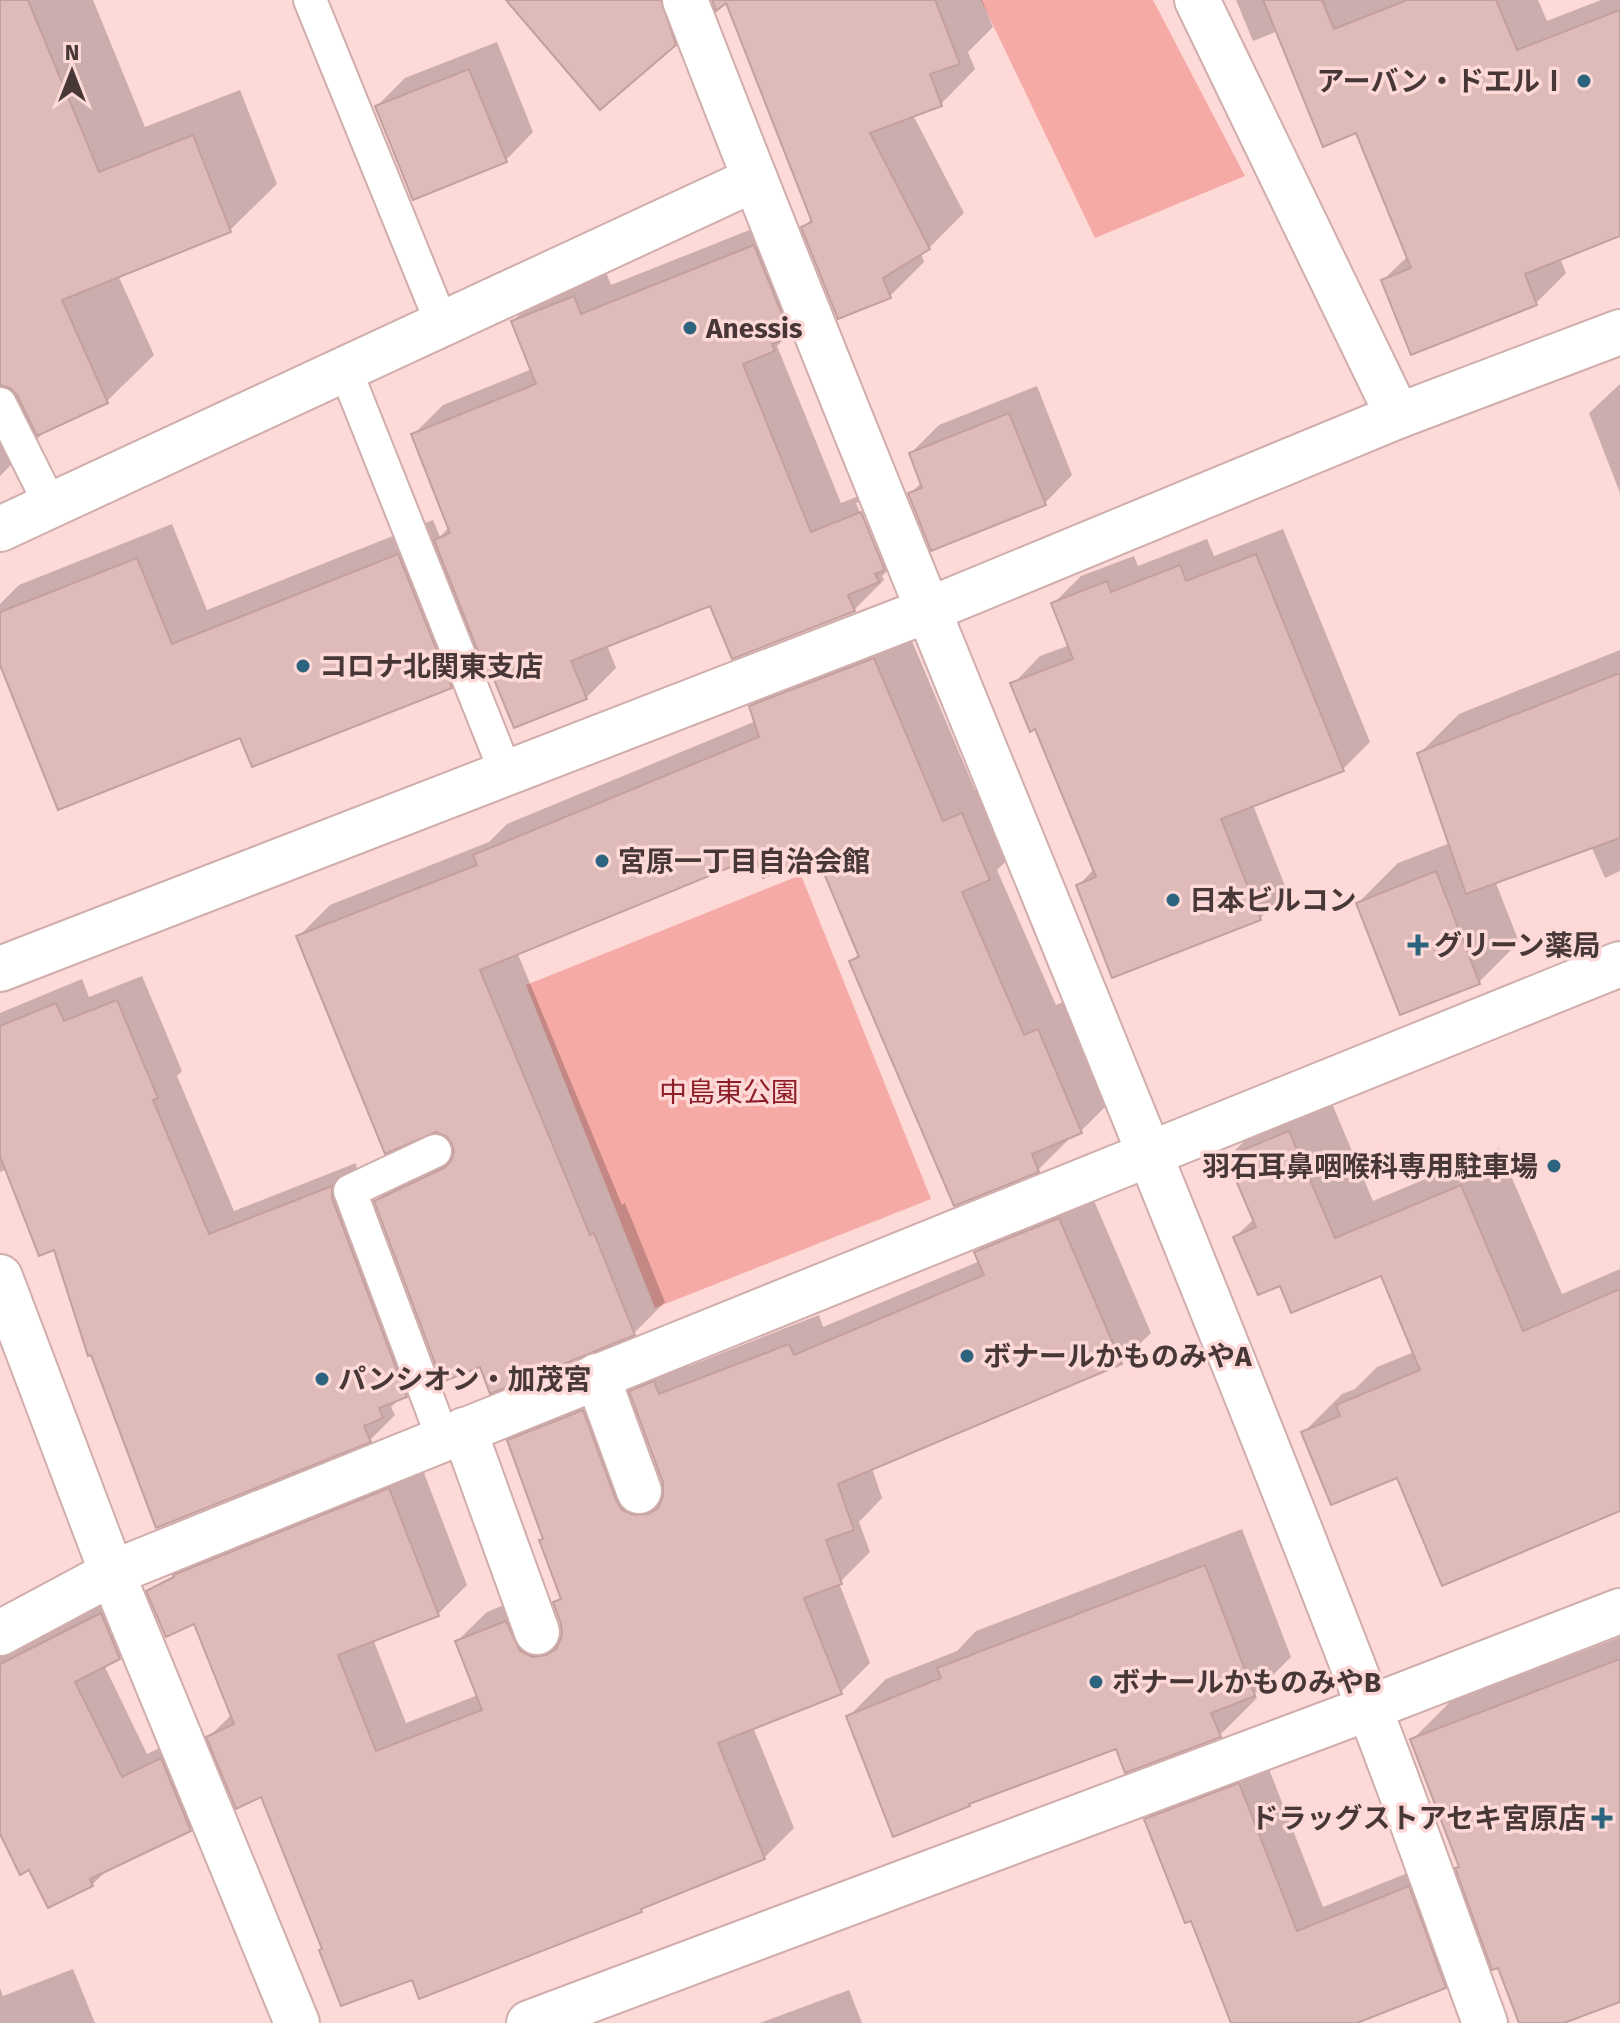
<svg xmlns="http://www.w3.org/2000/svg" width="1620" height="2023" font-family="'Fira Sans','Noto Sans JP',sans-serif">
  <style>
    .green { fill: #f6aaa6 }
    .shadow { fill: #0003; fill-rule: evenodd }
    .building { fill: #debab8; stroke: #c3a09e; stroke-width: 2 }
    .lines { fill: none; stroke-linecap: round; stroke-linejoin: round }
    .service-casing { stroke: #d0aeab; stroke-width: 36 }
    .minor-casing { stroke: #d0aeab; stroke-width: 48 }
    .tertiary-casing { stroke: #d0aeab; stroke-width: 48 }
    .service { stroke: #fff; stroke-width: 32 }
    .minor { stroke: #fff; stroke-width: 44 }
    .tertiary { stroke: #fff; stroke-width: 44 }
    .poi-dot { fill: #2c637e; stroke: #fdd9d7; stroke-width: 3 }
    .labels { text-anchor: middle; stroke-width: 7; stroke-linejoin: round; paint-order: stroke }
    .poi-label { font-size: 28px; font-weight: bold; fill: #473837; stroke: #fdd9d7; text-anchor: start }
    .park-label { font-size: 28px; fill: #8d1e27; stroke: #fdd9d7 }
  </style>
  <rect width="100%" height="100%" fill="#fdd9d7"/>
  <!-- green -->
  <g class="green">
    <path d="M981,0H1153L1245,176L1095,238Z"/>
    <path d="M801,875L931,1199L655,1308L526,985Z"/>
  </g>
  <!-- shadow -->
  <g class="shadow">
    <path d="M0,0H93L145,127L240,90L277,184L230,230L118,275L154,355L107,401L46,430L0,476Z"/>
    <path d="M508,0H706L709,9L675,44Z"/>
    <path d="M727,0H982L993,27L968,52L975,69L941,104L913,115L964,213L929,248L921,253L924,262L890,296L803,227L813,218Z"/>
    <path d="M1236,0H1538L1547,21L1601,0H1620V234L1560,258L1566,273L1536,303L1383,280L1408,256L1357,131L1278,31L1253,41Z"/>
    <path d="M497,42L533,132L506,160L377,106L405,78Z"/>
    <path d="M785,216L820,305L777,346L841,503L892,483L908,551L882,576L884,580L854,610L712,604L607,645L616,668L586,698L492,670L482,655L451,686L241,735L0,659V604L19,585L172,524L207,610L433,520L440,537L449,527L413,435L443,405L532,369L513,321L543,291L604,267L611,285ZM860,502L885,564H881L856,503Z"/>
    <path d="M1620,384V493L1589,413Z"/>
    <path d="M1037,386L1072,475L1045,503L910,494L922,482L911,453L939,425Z"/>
    <path d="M1283,529L1370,742L1343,769L1253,805L1287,891L1260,918L1078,886L1094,869L1036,726L1013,684L1040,656L1070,645L1053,604L1081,576L1134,556L1138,566L1207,539L1214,556Z"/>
    <path d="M906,627L975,790L994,783L1021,847L997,870L1056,1005L1070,999L1112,1100L1081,1131L1069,1136L1070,1138L1038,1170L851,961L860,953L817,852L756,854L517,952L622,1205L625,1203L665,1302L634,1333L481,1365L376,1201L408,1170L455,1147L298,937L330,905L489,842L507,824L756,721L751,707L783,675Z"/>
    <path d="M1620,650V871L1605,878L1591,846L1495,881L1519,942L1479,982L1358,903L1398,863L1450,843L1419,754L1459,714Z"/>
    <path d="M142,976L182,1071L177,1076L234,1211L356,1163L357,1172L431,1370L391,1407L395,1415L370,1440L55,1247L7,1169L0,1172V1013L82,979L89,997Z"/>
    <path d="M1328,1094L1373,1201L1499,1148L1562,1294L1620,1269V1509L1398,1475L1303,1433L1342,1394L1355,1389L1377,1367L1414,1352L1382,1273L1281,1284L1235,1237L1255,1218L1228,1157L1267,1119Z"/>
    <path d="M1089,1189L1151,1333L1121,1362L872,1468L882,1498L859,1522L870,1552L839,1583L870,1663L841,1692L753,1727L794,1828L764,1858L648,1904L641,1911L413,1977L324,1948L262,1795L209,1737L232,1714L178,1579L207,1550L419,1460L467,1585L438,1614L373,1639L406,1723L478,1695L457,1641L487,1612L536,1592L550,1621L563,1627L555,1603L562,1596L545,1538L509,1441L539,1411L612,1382L652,1480L665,1487L631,1392L661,1362L684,1353L689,1366L819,1315L823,1327L980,1261L976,1252L1006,1223Z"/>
    <path d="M1242,1529L1291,1657L1255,1693L1257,1698L1220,1735L1117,1746L973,1801L969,1805L849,1716L886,1679L957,1651L976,1631Z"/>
    <path d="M127,1591L144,1633L119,1658L104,1665L147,1754L186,1735L214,1805L190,1829L110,1867L92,1885L30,1867L0,1829V1653Z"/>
    <path d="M1620,1637V1999L1558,2023H1521L1412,1740L1451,1701Z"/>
    <path d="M1265,1759L1323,1907L1435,1862L1470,1961L1445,1986L1352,2023H1233L1192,1918L1146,1820L1172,1794Z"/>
    <path d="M73,1969L95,2023H0V1988L3,1996Z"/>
    <path d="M849,1990L862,2023H760Z"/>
  </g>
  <!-- building -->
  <g class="building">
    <path d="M0,0H28L99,172L193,135L231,232L62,300L108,403L37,436L17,395L10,388L0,385Z"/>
    <path d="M506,0H661L676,45L600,110Z"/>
    <path d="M712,0H935L960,64L930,74L942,106L870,133L930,249L883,278L891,298L838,319L801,227L812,222L726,3L716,11Z"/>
    <path d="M1263,0H1322L1334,29L1407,0H1496L1517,50L1620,10V236L1525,274L1537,305L1411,355L1381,280L1411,268L1356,133L1323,147Z"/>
    <path d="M469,69L507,162L413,200L375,106Z"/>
    <path d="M754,245L791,337L772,344L775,351L743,364L811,532L861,512L885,570L875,574L879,582L848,595L855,611L732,659L710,606L571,661L587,699L514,728L491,672L487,674L434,540L450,533L411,434L536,384L511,321L574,296L581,314Z"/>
    <path d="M1009,413L1046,505L931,551L908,493L922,488L909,453Z"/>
    <path d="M398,554L452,688L252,767L240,738L58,810L0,665V612L137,558L172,644Z"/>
    <path d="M1256,554L1344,771L1221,819L1261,920L1112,978L1076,885L1096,877L1035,729L1030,732L1010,683L1073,659L1051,603L1107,581L1111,592L1180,565L1186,581Z"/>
    <path d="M874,658L943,821L962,813L990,880L962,892L1024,1035L1038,1029L1082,1133L1032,1154L1039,1172L954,1206L849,961L859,957L816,854L763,878L755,857L480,970L590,1235L594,1233L635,1335L490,1394L480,1367L442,1382L374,1201L444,1168L451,1161L454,1152L452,1144L446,1136L436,1132L385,1154L296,936L477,865L473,855L759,737L749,706Z"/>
    <path d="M1620,673V838L1466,894L1417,753Z"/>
    <path d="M1436,871L1480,984L1400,1015L1356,903Z"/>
    <path d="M117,1000L158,1098L153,1100L209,1234L332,1186V1198L407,1397L379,1408L383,1418L364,1426L371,1442L156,1528L91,1355L88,1356L54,1250L39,1256L0,1156V1026L56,1003L64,1021Z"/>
    <path d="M1289,1131L1335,1238L1461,1185L1523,1331L1620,1289V1511L1442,1586L1397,1478L1331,1505L1301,1432L1340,1416L1336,1405L1420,1370L1381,1276L1291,1313L1280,1286L1258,1295L1233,1237L1256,1227L1226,1157Z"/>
    <path d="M1059,1218L1122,1364L838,1484L854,1530L826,1540L842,1584L804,1598L842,1694L718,1743L765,1859L641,1909L642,1912L419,1999L412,1980L341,2006L319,1950L322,1949L261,1797L236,1809L206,1737L234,1724L194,1624L166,1637L146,1591L174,1577L173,1575L389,1488L439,1616L338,1655L376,1751L482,1710L455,1641L506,1621L520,1651L533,1657L546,1655L556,1649L562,1636L561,1624L553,1602L561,1599L539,1540L543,1539L507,1440L583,1410L616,1500L622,1510L634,1515L648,1514L658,1508L663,1496V1483L629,1391L654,1381L659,1394L789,1344L794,1355L984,1275L974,1252Z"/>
    <path d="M1205,1565L1255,1696L1211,1713L1221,1737L1125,1773L1116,1749L969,1804L970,1806L893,1837L846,1716L941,1678L937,1668Z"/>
    <path d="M101,1613L120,1659L75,1682L122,1777L161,1758L191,1831L90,1879L93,1886L48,1908L29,1870L20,1875L0,1834V1664Z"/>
    <path d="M1620,1659V2002L1564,2023H1519L1498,1968L1492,1970L1455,1868L1459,1867L1410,1739Z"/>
    <path d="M1239,1783L1297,1931L1409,1886L1446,1988L1357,2023H1231L1191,1921L1185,1923L1144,1819Z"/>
  </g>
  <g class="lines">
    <!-- service casing -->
    <g class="service-casing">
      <g id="service">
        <path d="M310,0L442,324"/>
        <path d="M345,369L506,773"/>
        <path d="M0,404L51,506"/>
        <path d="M435,1151L350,1191L443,1439"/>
      </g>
    </g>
    <!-- minor casing -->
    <g class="minor-casing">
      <g id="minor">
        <path d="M685,0C906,571 1148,1134 1368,1705C1409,1810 1446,1917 1485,2023"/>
        <path d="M1197,0L1398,416"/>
        <path d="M0,529L755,179"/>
        <path d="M0,1277L112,1573L297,2023"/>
        <path d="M597,1376L639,1491"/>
        <path d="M464,1430L537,1632"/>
        <path d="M0,1633L112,1573L1620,964"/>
        <path d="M529,2023L1369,1708L1620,1611"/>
      </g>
    </g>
    <!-- tertiary casing -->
    <g class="tertiary-casing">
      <path id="tertiary" d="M0,969L928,610L1398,416L1620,332"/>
    </g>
    <!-- service -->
    <use href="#service" class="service"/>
    <!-- minor -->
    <use href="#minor" class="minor"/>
    <!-- tertiary -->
    <use href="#tertiary" class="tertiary"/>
  </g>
  <!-- markers -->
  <g class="poi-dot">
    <circle cx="1584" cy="81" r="8"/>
    <circle cx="690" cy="328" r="8"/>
    <circle cx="303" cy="666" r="8"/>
    <circle cx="602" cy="861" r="8"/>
    <circle cx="1173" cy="900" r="8"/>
    <path d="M1414 933h8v8h8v8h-8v8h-8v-8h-8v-8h8z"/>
    <circle cx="1554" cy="1166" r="8"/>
    <circle cx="967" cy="1356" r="8"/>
    <circle cx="322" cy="1379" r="8"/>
    <circle cx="1096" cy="1682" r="8"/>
    <path d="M1598 1806h8v8h8v8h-8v8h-8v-8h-8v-8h8z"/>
  </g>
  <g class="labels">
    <!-- poi labels -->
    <g class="poi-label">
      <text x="1568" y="91" text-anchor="end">アーバン・ドエルⅠ</text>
      <text x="706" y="338">Anessis</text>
      <text x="319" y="676">コロナ北関東支店</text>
      <text x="618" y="871">宮原一丁目自治会館</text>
      <text x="1189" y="910">日本ビルコン</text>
      <text x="1434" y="955">グリーン薬局</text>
      <text x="1538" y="1176" text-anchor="end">羽石耳鼻咽喉科専用駐車場</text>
      <text x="983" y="1366">ボナールかものみやA</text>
      <text x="338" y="1389">パンシオン・加茂宮</text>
      <text x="1112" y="1692">ボナールかものみやB</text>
      <text x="1586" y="1828" text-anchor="end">ドラッグストアセキ宮原店</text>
    </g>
    <!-- park labels -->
    <g class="park-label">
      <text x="729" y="1102">中島東公園</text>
    </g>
  </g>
  <!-- north arrow -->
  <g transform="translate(72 72)" stroke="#fdd9d7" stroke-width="6" paint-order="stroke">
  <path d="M0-6L14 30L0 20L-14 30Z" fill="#473837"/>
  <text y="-12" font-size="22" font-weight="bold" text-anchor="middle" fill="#473837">N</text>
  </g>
</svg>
